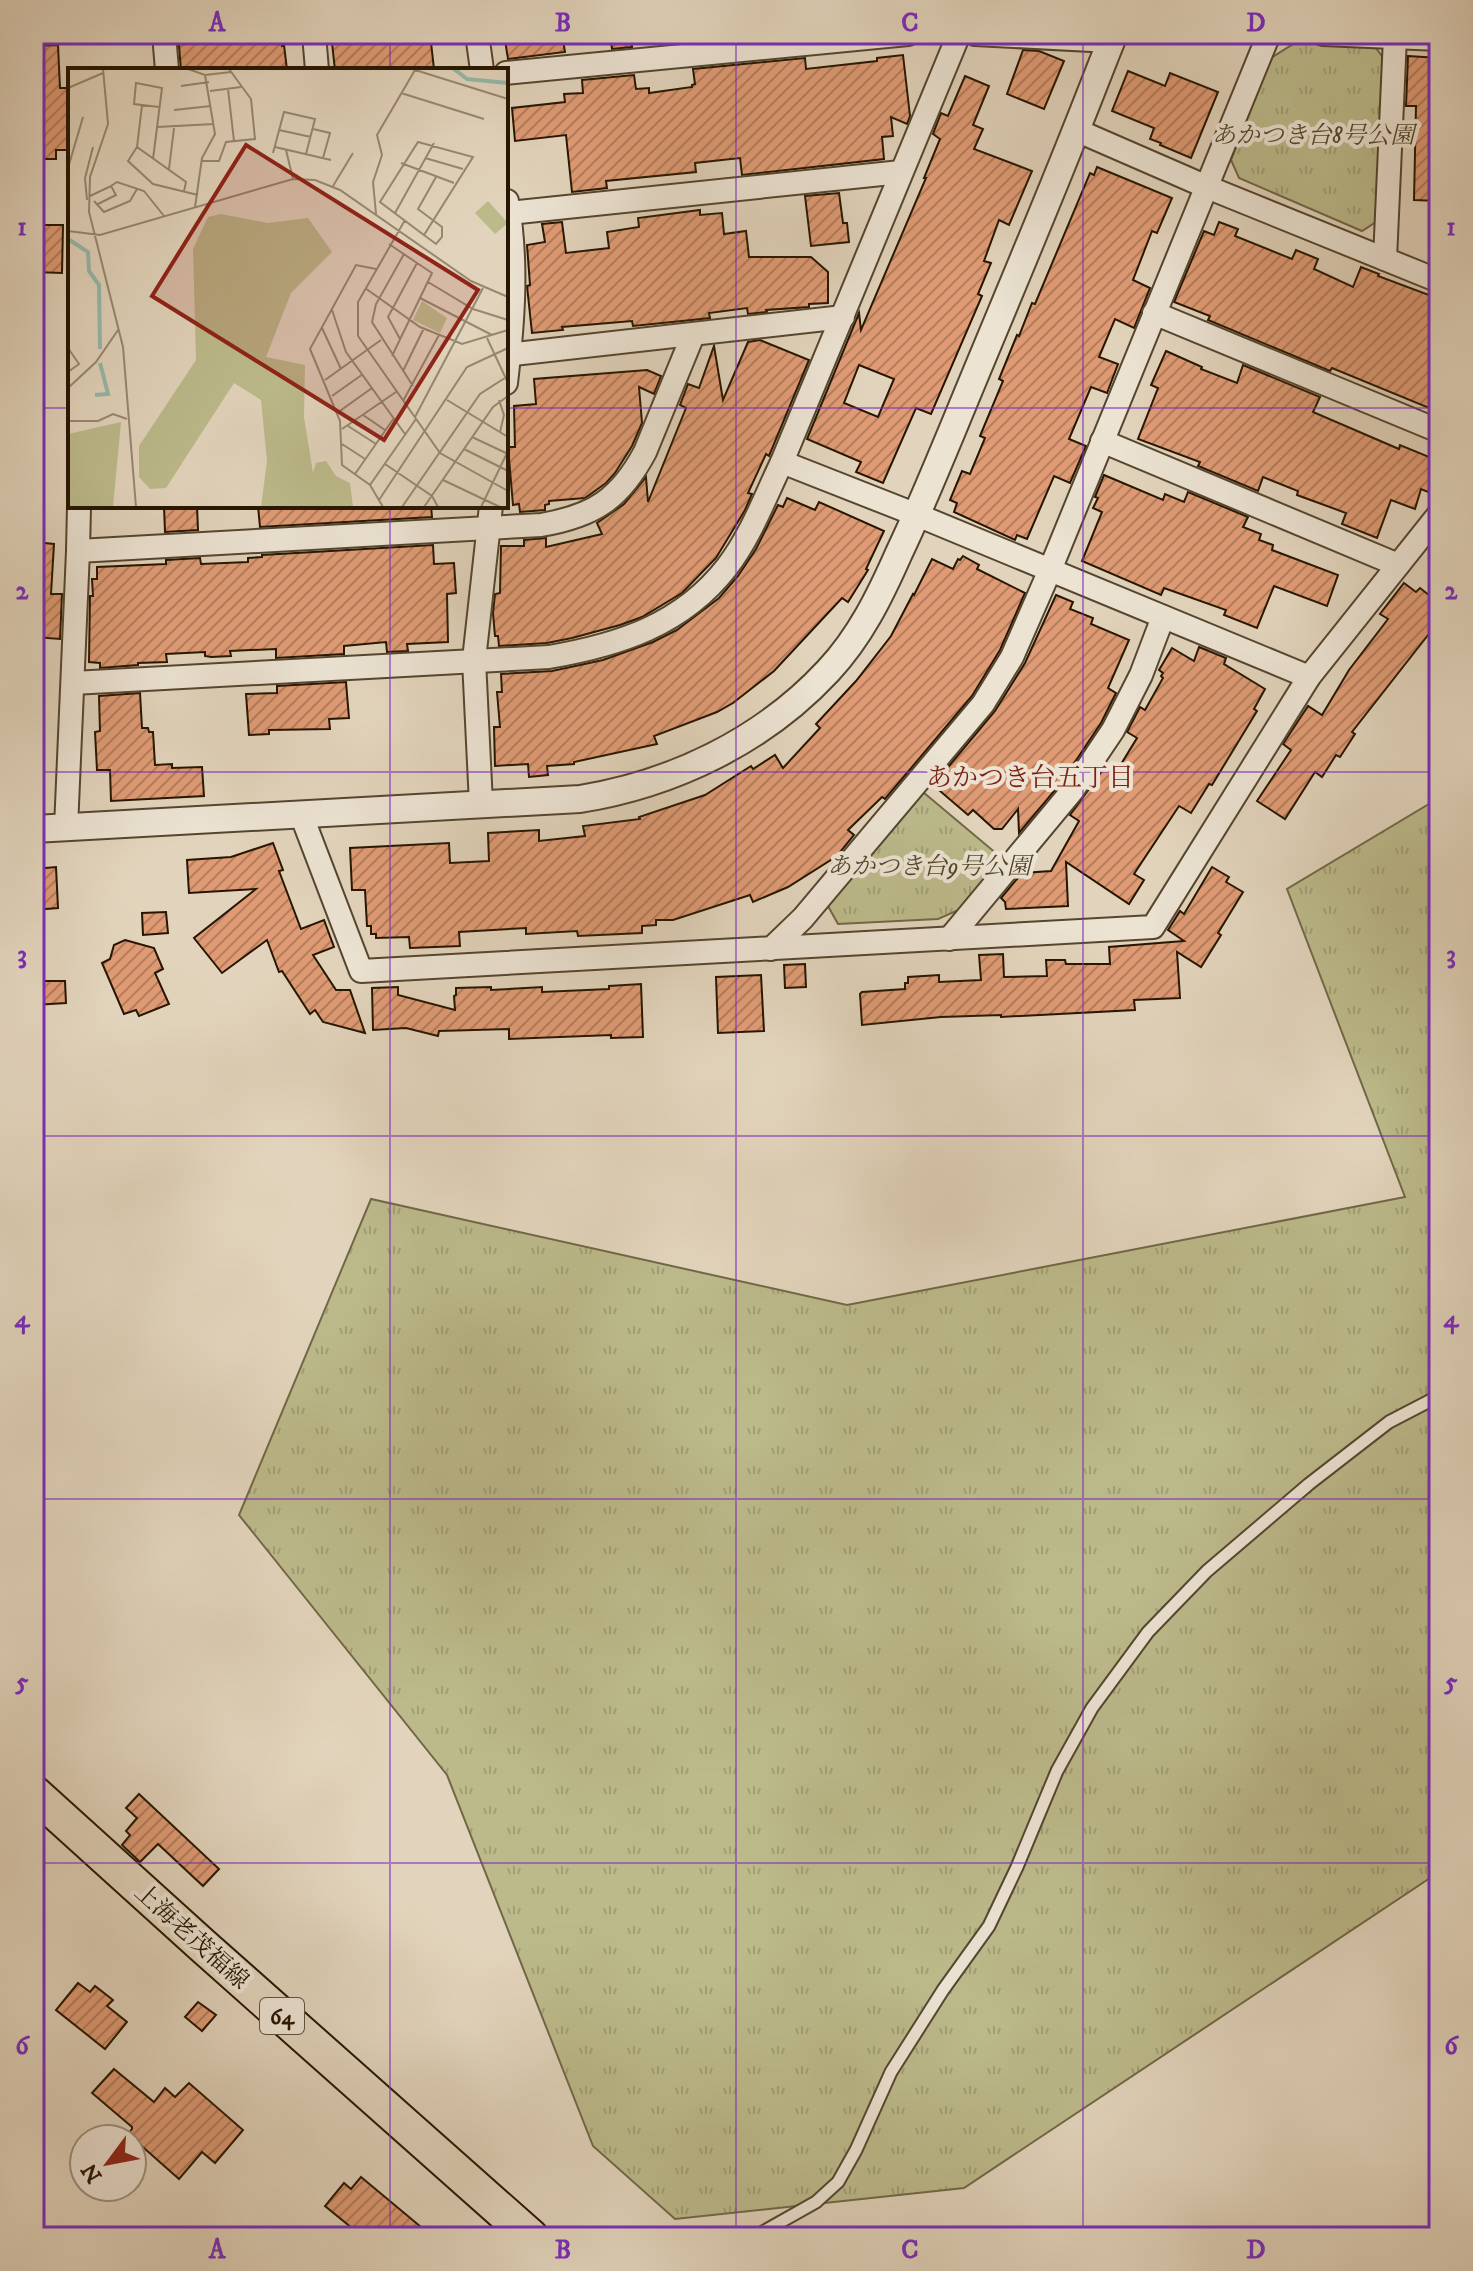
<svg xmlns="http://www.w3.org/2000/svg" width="1473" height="2271" font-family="'IM FELL DW Pica','Noto Serif JP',serif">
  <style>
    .grass { fill: url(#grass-tufts); stroke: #716846; stroke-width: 2 }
    .building { fill: url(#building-hatch); stroke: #261500; stroke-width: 2; fill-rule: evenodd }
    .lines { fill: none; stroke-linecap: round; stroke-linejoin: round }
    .service-casing { stroke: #55452f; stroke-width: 15 }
    .minor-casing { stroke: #55452f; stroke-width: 26 }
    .tertiary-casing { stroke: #55452f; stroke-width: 30 }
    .primary-casing { stroke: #261500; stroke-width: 38 }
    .service { stroke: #ece3d3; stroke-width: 11 }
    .minor { stroke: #ece3d3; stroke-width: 22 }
    .tertiary { stroke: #ece3d3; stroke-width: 26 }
    .primary { stroke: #e2d4bc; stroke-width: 34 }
    .grid { fill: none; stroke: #7b2cbf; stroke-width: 2; stroke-opacity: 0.55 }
    .labels { text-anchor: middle; stroke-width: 8; stroke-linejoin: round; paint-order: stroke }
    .shield { fill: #ece3d3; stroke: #61533f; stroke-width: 2 }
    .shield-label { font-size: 22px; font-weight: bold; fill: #261500 }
    .park-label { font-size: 24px; font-style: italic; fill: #53472a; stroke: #ece3d3 }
    .street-label { font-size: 24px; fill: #261500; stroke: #ece3d3 }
    .neighbourhood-label { font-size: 26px; fill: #7a1f14; stroke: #ece3d3 }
    .inset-river { fill: none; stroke: #96b9ab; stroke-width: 4 }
    .inset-road { fill: none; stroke: #978871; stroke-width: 2 }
    .view { fill: #8f2418; fill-opacity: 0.15; stroke: #8f2418; stroke-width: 4 }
    .inset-edge { fill: none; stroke: #261500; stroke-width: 4 }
    .neatline { fill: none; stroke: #7b2cbf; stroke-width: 3 }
    .grid-label { font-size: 26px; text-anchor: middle; font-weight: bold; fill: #7b2cbf }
  </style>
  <defs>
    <pattern id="grass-tufts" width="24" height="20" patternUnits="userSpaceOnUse" patternTransform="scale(2)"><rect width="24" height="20" fill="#bcba8b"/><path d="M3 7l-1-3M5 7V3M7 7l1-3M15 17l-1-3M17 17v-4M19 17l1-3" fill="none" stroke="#a19f76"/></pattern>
    <pattern id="building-hatch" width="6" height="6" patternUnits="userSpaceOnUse" patternTransform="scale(2)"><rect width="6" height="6" fill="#e09b74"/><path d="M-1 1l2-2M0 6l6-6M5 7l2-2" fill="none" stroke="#b57d5d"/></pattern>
  </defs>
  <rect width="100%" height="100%" fill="#e2d4bc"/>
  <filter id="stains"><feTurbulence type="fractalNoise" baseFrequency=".0025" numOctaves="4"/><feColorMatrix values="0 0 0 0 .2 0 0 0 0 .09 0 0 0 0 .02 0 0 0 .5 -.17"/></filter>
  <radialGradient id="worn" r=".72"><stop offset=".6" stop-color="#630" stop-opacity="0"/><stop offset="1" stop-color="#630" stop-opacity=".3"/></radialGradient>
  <!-- grass -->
  <g class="grass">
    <path d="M1298,41L1372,43L1385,60L1376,222L1362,231L1239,178L1231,160L1271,58Z"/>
    <path d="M923,792L1003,859L961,909L938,919L838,924L828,906Z"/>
    <path d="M1439,798V1872L964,2188L675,2219L593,2146L447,1775L239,1515L371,1199L847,1305L1405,1197L1287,889Z"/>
  </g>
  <!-- building -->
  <g class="building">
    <path d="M178,34H281L282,46L284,45L287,70H181Z"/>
    <path d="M340,34H430L434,69L335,70L332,43L340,42Z"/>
    <path d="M504,34H562L565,52L508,59Z"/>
    <path d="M610,34H631L632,47L612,49Z"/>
    <path d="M58,45L60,88H70V150H56V159H34V46Z"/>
    <path d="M1023,50L1039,51L1064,61L1044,109L1007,94Z"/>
    <path d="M903,55L910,116L907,124L891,117L893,136L882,137L884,159L742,175L740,158L695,163L696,172L606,181L607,188L572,192L566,135L515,141L512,108L565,102L564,94L583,93L582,80L634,75L636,89L649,88V93L692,87V85L695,84L693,69L805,58L806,69L877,61V58Z"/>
    <path d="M1408,56L1439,58V201L1414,200L1416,106H1406Z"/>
    <path d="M1128,71L1165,86L1170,73L1218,92L1191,158L1160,145L1161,143L1150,139L1154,128L1112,111Z"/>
    <path d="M965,76L989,86L973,125L983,129L974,149L1032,171L1009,225L999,220L984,261L991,263L978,294L982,296L931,414L916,408L883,483L856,472L861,462L807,439L859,313L861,330L926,178H924L940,139L933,134L941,113L948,116ZM859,365L894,379L878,417L844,403Z"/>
    <path d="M1097,167L1172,198L1157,233L1152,231L1133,280L1150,288L1134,328L1115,319L1099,357L1118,364L1107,393L1091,387L1069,439L1086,446L1070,483L1054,476L1027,539L1017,535L1015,540L954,512L957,503L950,500L962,471L970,474L985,438L980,436L1003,381L999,379L1017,335L1019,336L1032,303L1035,304L1090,173L1094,175Z"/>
    <path d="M839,193L843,223H847L849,242L811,246L805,196Z"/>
    <path d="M700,210V215L722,213L724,234L746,231L749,257H811L828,272V303L809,304V307L766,310L767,312L748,314L747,308L709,313L710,318L682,321L633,326L632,321L562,327L563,330L532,333L527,286L530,285L527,245L545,242L542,224L562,222L566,253L609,248L607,232L639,227L638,218Z"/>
    <path d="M1219,222L1238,229L1235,236L1292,259L1296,250L1318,259L1314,269L1353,287L1361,267L1379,274L1378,276L1437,298L1432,310L1439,313V351L1432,368L1439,370V407L1430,404L1429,408L1332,368L1330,371L1208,320L1210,316L1174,302L1204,231L1214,235Z"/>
    <path d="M34,225H63L62,273L34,272Z"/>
    <path d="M760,340L809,360L769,456L766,454L748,493L752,494L745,510L716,558L682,593L642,617L620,625L572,638L547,643L499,646L498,636H495L493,613L495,594L500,593L501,546H524V540L546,538V547L602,534L597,523L624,504L646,477L648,502L686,408L680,405L688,384L699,388L714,346L723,400L748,342Z"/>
    <path d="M1166,351L1202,367L1201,369L1237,383L1243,365L1320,397L1313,412L1399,449L1400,445L1439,461L1428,492L1421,489L1415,509L1391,500L1377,538L1342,524L1346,513L1297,495L1298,491L1263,477L1258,491L1198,466L1200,462L1138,439L1158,388L1151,385Z"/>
    <path d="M647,370L661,376L654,394L639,387L642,423L632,446L615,473L606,483L585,498L549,501V504L545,505V510L520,512L519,504L513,505L508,447H515L514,406L536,404L534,379Z"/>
    <path d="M1104,475L1163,500L1165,494L1184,502L1188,492L1248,517L1243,527L1261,534L1259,540L1273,545L1272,550L1338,575L1327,606L1274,586L1257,628L1224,615L1226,610L1164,588L1161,595L1082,561L1102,512L1093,508L1098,498L1095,497Z"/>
    <path d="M787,498L815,510L819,502L884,531L866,569L868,570L848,602L842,598L774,671L733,703L717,712L654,736L657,744L574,762V764L547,766L548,775L529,777L528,764L495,766L494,727H500L497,692H502L501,674L552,671L603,660L653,642L677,630L719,598L738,576L756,549L778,505L783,507Z"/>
    <path d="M164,506H197L198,530L165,532Z"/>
    <path d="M258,506H431L432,517L260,527Z"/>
    <path d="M34,542L54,544L51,594H62L60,639L34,637Z"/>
    <path d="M433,545L434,564L454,563L456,593L447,594L448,642L407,644L408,651L387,652L386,642L344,646V654L276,658V649L230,651L231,656L211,657L205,656V652L166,654L167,662L138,663V665L100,668V663L89,662L90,596H93L92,579H97V567L166,564V560L200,558L201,564L248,562V558L262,557V555Z"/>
    <path d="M963,556L979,565L977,569L1025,593L1000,650L972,696L885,799L882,797L848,830L854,835L837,856L788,887L753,902L750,895L673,920H656V925L642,926V933L578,936L577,931L526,934V928L459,932L460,946L410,948L409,937L376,938V934H371V926H367L365,890H352L350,848L449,843L450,863L489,861L488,833L539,830V841L585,836L583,826L640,819L639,817L705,795L751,766L753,769L775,755L783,768L820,728L816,724L856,681L891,636L913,594L914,595L932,559L953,569L958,559L960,560Z"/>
    <path d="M1404,583L1416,592L1420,588L1439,603V621L1352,732L1355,734L1340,757L1336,755L1322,777L1315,772L1285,819L1257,801L1291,750L1283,744L1308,706L1322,715L1349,670L1388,619L1380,614Z"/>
    <path d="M1056,595L1073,602L1070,609L1093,618L1091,624L1129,640L1108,688L1116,693L1101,723L1061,783L1019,833L1018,809L1002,829H994L973,810L968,815L933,785L995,711L1025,663Z"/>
    <path d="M1199,647L1226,658L1224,664L1265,689L1254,709L1257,711L1212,785L1209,784L1191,813L1179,806L1134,874L1144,880L1129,904L1066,862L1068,906L1006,909L1005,902L1001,898L1022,873L1051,871L1079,821L1070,815L1105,767L1115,774L1137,738L1127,732L1140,707L1145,710L1163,678L1161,676L1163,673L1159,670L1172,648L1194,661Z"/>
    <path d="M346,682L349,718L329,719L330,729L269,730V734L249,735L246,694L277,693V686Z"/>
    <path d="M140,693L142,728H148L149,732H153L155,765L172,764V768L202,767L204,796L111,801L110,770H97L95,732L100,731L99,696Z"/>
    <path d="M273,843L283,870L279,871L301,929L324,920L334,947L313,955L336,990H350L365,1033L323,1022L315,1010L310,1014L282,971L279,972L267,940L222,973L194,938L256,889L189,893L187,860L231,857Z"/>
    <path d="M56,867L58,908L34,910V869Z"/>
    <path d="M1212,867L1229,877L1226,882L1243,892L1218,933L1221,935L1201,967L1177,952L1180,998L1134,1000L1135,1010L1001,1017V1015L941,1017L862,1025L860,994L862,992L905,989V983H908V977L939,975V982L981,980L979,955L1003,954L1004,977L1047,976L1046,960H1065L1066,964H1110L1109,947L1184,941L1168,930L1180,911L1184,914Z"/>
    <path d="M166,912L168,933L143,935L142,913Z"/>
    <path d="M125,940L154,948L163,969L155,973L169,1004L139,1016L136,1010L124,1014L102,963L110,959L114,945Z"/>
    <path d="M805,964L806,987L785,988L784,965Z"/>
    <path d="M761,975L764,1031L718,1033L716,977Z"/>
    <path d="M34,981H65L66,1003L34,1005Z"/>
    <path d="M641,984L643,1037L611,1038V1035L509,1039V1029L439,1031L438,1036L406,1028L373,1030L372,988L398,987V995L455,1010L454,996L456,995V988L491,987V990L542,987V992L609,989V986Z"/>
    <path d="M139,1794L219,1869L203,1886L158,1844L140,1862L122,1845L130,1835L126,1831L137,1818L126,1808Z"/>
    <path d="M78,1983L90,1992L95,1986L113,2000L107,2006L127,2022L105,2049L56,2010Z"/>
    <path d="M198,2002L216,2015L202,2031L185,2017Z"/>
    <path d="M114,2069L154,2102L165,2088L175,2097L189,2083L243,2130L215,2163L202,2152L179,2179L128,2134L132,2129V2127L92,2093Z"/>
    <path d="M361,2177L433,2237H363L325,2206L344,2183L351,2189Z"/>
  </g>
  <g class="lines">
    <!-- service casing -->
    <g class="service-casing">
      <path id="service" d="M754,2237L816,2202L838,2182L856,2150L891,2072L943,1990L989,1926L1017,1867L1057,1771L1092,1708L1148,1632L1207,1571L1309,1484L1389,1422L1439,1396"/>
    </g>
    <!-- minor casing -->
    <g class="minor-casing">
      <g id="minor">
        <path d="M164,34L167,70"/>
        <path d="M314,34L317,70"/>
        <path d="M477,34L482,70"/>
        <path d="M975,34L1111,41"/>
        <path d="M1323,34L1439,39"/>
        <path d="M506,73L908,34"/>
        <path d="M1076,130L1207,187L1439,281"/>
        <path d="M509,213L901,172"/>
        <path d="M1385,259L1395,37"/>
        <path d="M1154,313L1439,431"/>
        <path d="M506,355L843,317"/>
        <path d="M506,383C513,323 518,262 507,201"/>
        <path d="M1102,441L1398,565"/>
        <path d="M782,462L917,515L1309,677"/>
        <path d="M78,551L79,506"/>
        <path d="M73,683L549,657C619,645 682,625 727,567C751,536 765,497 782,462L959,34"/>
        <path d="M481,804L474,660L491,506"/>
        <path d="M301,814L361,971L1153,927L1309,677L1439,514"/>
        <path d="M66,828L78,551L541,525C594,516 620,499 645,452L693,335"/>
        <path d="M949,939L1072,791L1113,730L1141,675L1163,617"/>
        <path d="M771,949L803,918L983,704L1012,657L1050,570L1269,34"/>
      </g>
    </g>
    <!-- tertiary casing -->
    <g class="tertiary-casing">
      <path id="tertiary" d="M34,829L580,799C673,784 763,741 828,671C860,637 880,596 899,553C918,513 935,472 952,431C993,331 1036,231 1076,130C1089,98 1101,66 1114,34"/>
    </g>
    <!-- primary casing -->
    <g class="primary-casing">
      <path id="primary" d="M34,1793L202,1945L531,2237"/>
    </g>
    <!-- service -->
    <use href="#service" class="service"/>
    <!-- minor -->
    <use href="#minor" class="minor"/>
    <!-- tertiary -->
    <use href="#tertiary" class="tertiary"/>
    <!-- primary -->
    <use href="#primary" class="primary"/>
  </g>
  <!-- grid -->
  <path class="grid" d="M390,34V70M736,34V2237M1083,34V2237M34,408H70M506,408H1439M390,506V2237M34,772H1439M34,1136H1439M34,1499H1439M34,1863H1439"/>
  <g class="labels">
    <!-- shield labels -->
    <rect class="shield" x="260" y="1998" width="44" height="36" rx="6"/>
    <g class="shield-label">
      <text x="282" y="2024">64</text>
    </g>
    <!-- park labels -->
    <g class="park-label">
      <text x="1313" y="143">あかつき台8号公園</text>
      <text x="929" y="874">あかつき台9号公園</text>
    </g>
    <!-- street labels -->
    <g class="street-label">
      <text transform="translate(192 1936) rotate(42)" y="8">上海老茂福線</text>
    </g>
    <!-- neighbourhood labels -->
    <g class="neighbourhood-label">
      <text x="1030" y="786">あかつき台五丁目</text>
    </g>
  </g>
  <!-- overview -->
  <g transform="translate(68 68)">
    <rect width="440" height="440" fill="#e2d4bc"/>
    <path d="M153,146L200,155L240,150L264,184L223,225L198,289L237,297L236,349L246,411L236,439H193L199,393L193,332L166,315L98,420L82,421L71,409V378L128,292L125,181L140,149ZM354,233L379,250L372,265L345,252ZM53,354L45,439H0V366Z" fill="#bcba8b"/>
    <path d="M258,393L268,408L282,415L285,439H234L248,395Z" fill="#bcba8b"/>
    <path d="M420,133L440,155L427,166L407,145Z" fill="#bcba8b"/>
    <path class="inset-river" d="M386,1L399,11L440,15M0,171L20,184L21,203L31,217L32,281M27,327L40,326L32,295"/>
    <path class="inset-road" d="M35,1L40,56L22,109L21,144L55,279L68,439M120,1L137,7L163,4M344,1L440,31M113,18L141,14M0,20L35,5M160,21L166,73M142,23L173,19M333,25L416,51M74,37L69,79L60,93L85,116L130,127M106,42L143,38M89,59L146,56M245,61L262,65L255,90M211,62L243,69M350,74L405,89L356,167L312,134ZM69,79L118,114L116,123M207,79L263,92M218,82L225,111M205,85L216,44L247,51L238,86M357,90L395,101M85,91L94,20L68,15L66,36L91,39M133,93H151L158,74L187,71L183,31L161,1M333,95L386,115M0,100L15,49M101,101L106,60M43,118L49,114L76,123L96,148M265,118L285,85M22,128L43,118L48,127L30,136M19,132L17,110L25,79M26,133L36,144L62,133L69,121M127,139L134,90L147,66L137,7M327,145L366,75M308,146L305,114L314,87L309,67L347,2M337,152L290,234V268L372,385L440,423M0,163L32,167L225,111L247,112L272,122L403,213L440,229M356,167L368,176L374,169V159L350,141L368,109M321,176L349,195L320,249L332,271M336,186L308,236L304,254L345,318M308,201L288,197L242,281L272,353L274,397L302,417L315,439M360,214L405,241L440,252M297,220L352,259L394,276L440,262M352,230L424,267M264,242L278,284L337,366M254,260L273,301M419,270L440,315M0,280L11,296L0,304M324,288L364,205L349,195M335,303L356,260M257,312L313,272M0,320L28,294L50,262M264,328L295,306M379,332L440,369M431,332L436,347L432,364M335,333L371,267M269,345L304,320M295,347L317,362M347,349L415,220M0,353H30L45,346L59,351M280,358L308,376M274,361L328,324M404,369L438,385M274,376L297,391M396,381L440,403M317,396L364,428L370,439M287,406L326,350M375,412L432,439M302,417L348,351M311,432L399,299L440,280M334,439L412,326L440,308M356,439L425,339L440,328M413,439L440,383"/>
    <path class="view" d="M178,77L410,222L316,372L84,228Z"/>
    <rect width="440" height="440" class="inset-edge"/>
  </g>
  <!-- margin -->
  <rect width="1473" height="2271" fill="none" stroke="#e2d4bc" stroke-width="88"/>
  <!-- north arrow -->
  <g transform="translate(108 2163) rotate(238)"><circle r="38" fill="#ece3d3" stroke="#9d917f" stroke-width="2"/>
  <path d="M0-6L14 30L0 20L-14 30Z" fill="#8f2418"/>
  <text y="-12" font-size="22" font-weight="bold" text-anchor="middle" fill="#261500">N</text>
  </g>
  <rect x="44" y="44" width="1385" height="2183" class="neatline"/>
  <g class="grid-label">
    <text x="217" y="31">A</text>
    <text x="563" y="31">B</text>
    <text x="910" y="31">C</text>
    <text x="1256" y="31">D</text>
    <text x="22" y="235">1</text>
    <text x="1451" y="235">1</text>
    <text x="22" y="599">2</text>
    <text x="1451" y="599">2</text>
    <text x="22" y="963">3</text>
    <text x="1451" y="963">3</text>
    <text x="22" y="1327">4</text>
    <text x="1451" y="1327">4</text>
    <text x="22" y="1690">5</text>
    <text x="1451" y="1690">5</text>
    <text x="22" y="2054">6</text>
    <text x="1451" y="2054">6</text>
    <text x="217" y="2258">A</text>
    <text x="563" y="2258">B</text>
    <text x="910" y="2258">C</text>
    <text x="1256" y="2258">D</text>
  </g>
  <rect width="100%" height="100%" filter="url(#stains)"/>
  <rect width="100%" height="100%" fill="url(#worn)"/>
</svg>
